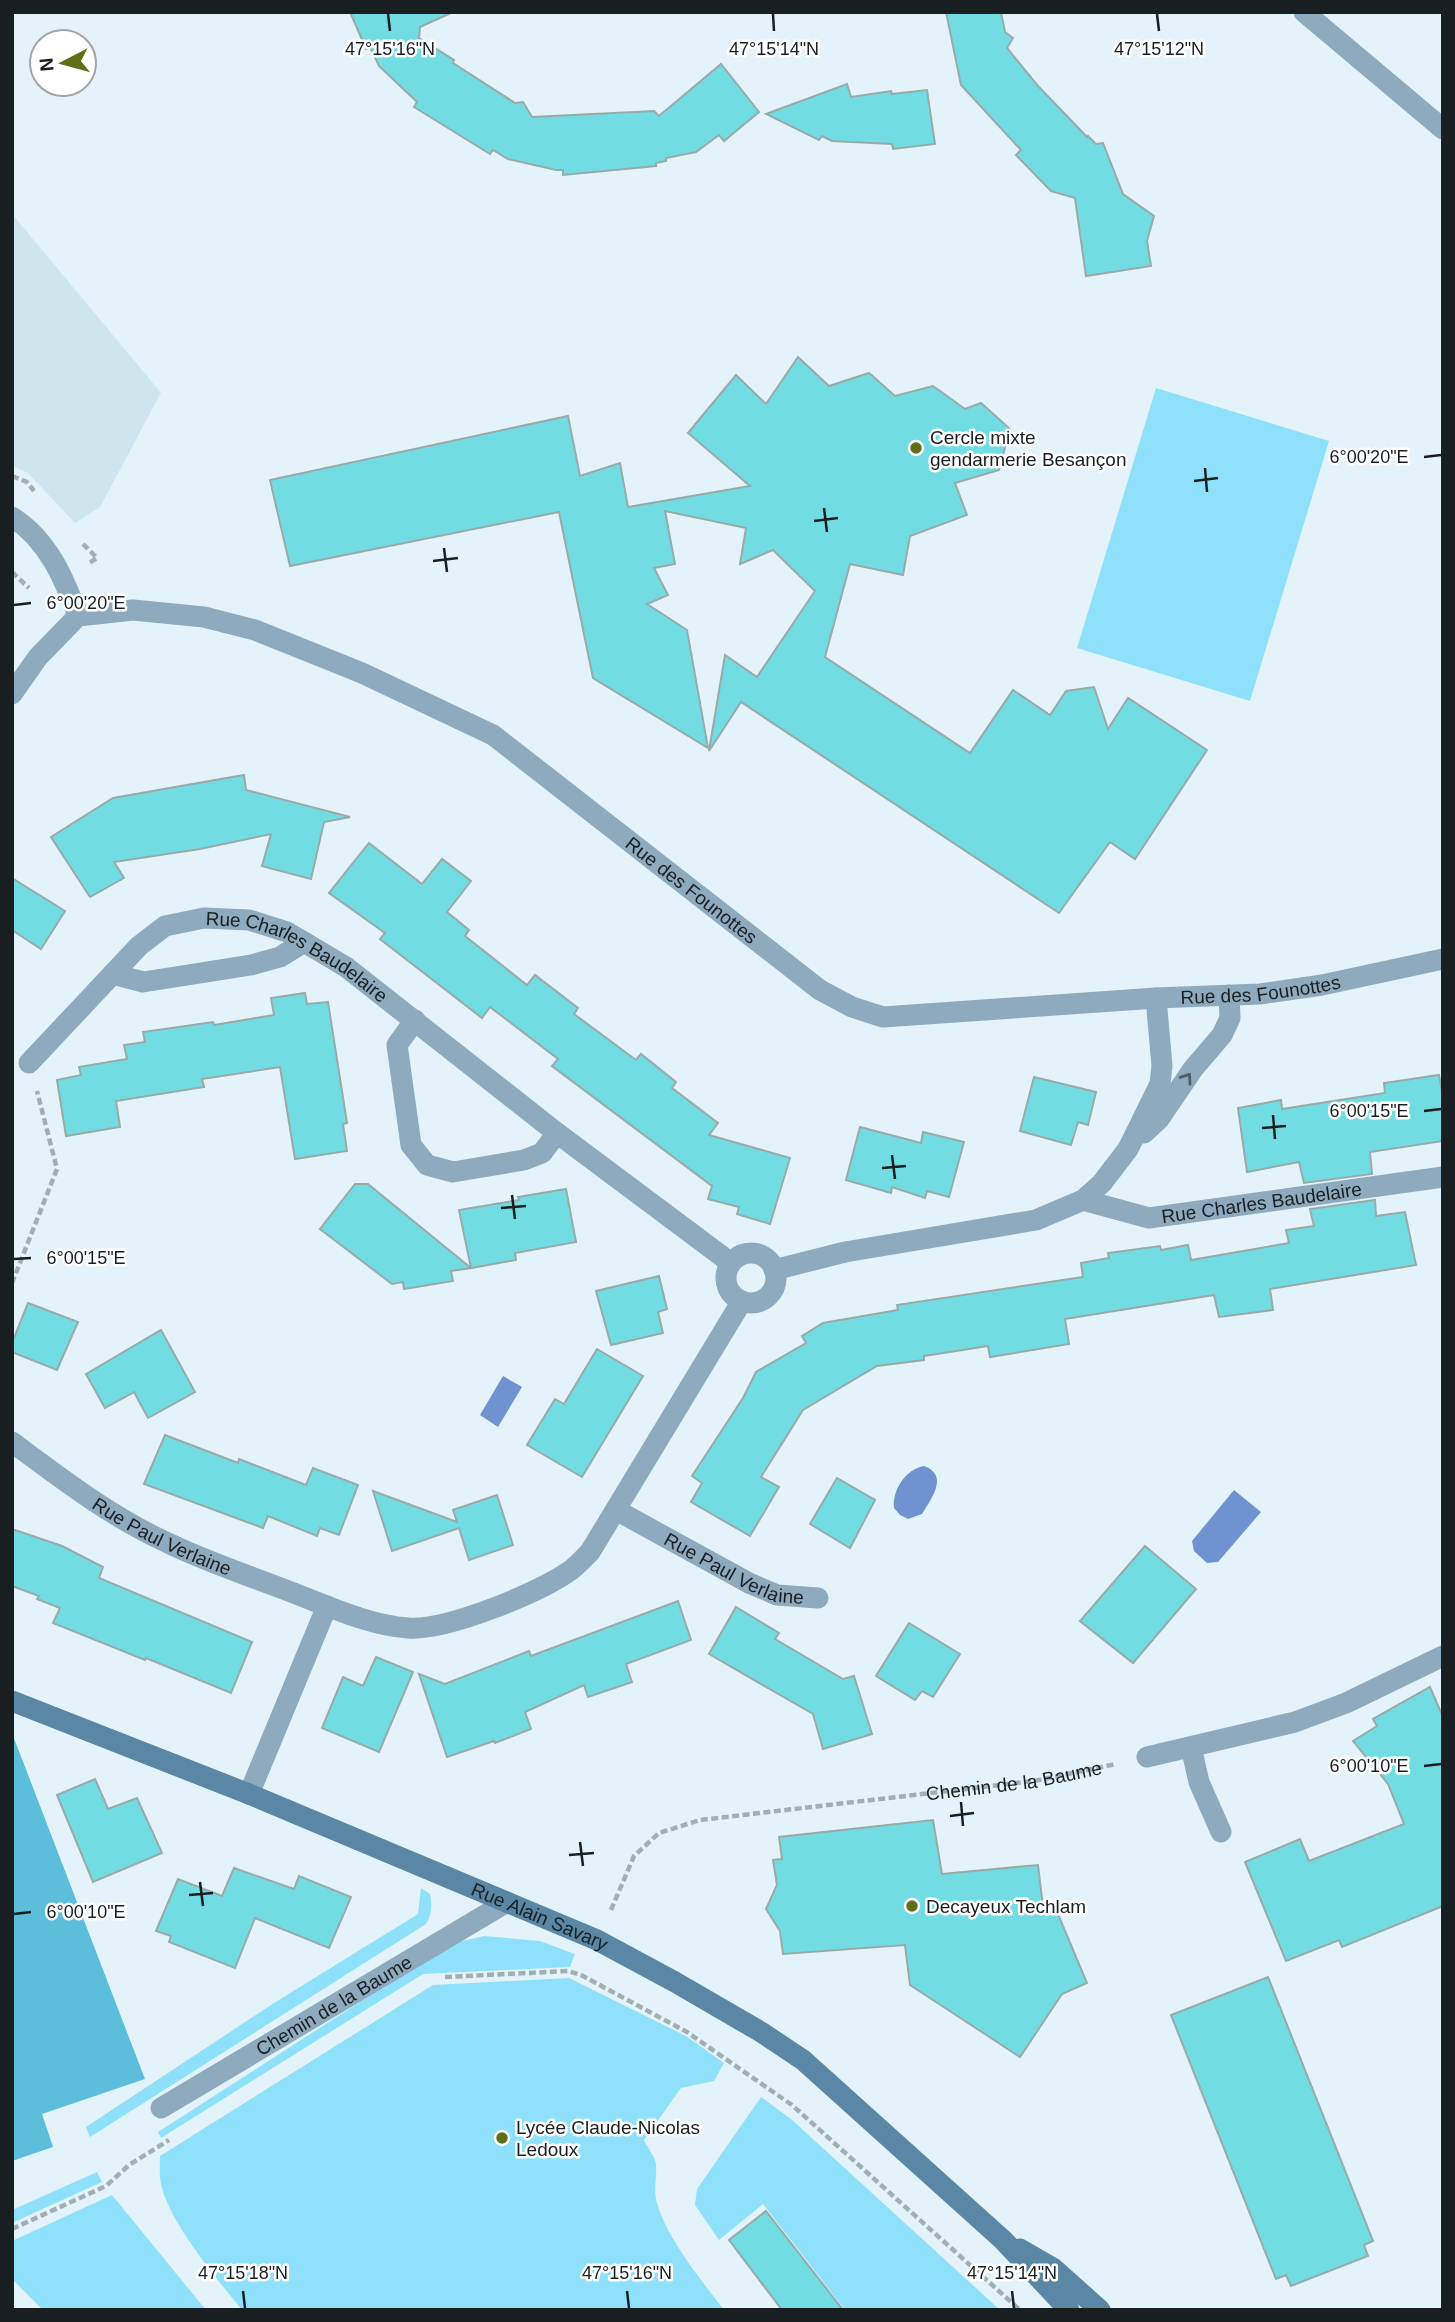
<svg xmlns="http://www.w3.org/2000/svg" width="1455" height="2322" font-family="Arial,sans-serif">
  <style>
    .built { fill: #cde6ee }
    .green { fill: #8fe1fb }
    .forest { fill: #5dbedb }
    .water { fill: #6f93d0 }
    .building { fill: #71dde2; stroke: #9aa; stroke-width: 2 }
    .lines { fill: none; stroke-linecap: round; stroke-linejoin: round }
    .path { stroke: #a1aeb2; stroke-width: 4.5; stroke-dasharray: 7 3.5; stroke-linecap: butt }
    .lane { stroke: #8daabf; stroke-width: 21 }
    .street { stroke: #8daabf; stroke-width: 21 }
    .secondary { stroke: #5b87a6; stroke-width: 21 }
    .oneway { stroke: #4d5e68 }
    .ticks { fill: none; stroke: #191f21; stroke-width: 2.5 }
    .poi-dot { fill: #616e18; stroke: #fff; stroke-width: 2.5 }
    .labels { text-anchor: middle; stroke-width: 5; stroke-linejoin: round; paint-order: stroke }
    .poi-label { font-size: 19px; fill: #191f21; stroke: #fff; text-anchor: start }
    .street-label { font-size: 19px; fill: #191f21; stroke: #fff }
    .ticks-label { font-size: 18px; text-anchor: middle; fill: #191f21; stroke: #fff; stroke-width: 5; stroke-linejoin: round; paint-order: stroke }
  </style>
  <rect width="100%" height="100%" fill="#e3f3f9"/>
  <!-- built -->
  <path class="built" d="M12,214L161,393L100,507L75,523L28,473L12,466Z"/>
  <!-- green -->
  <g class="green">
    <path d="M1156,388L1329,441L1250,701L1077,648Z"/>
    <path d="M421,1888L430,1894C432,1904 432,1915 426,1924L90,2137L86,2127L274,2003L418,1914Z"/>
    <path d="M484,1936L540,1941L575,1954L570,1967L423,1974L161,2138L158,2132L450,1944Z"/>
    <path d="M569,1978L686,2036L724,2063L714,2081L681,2088L644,2140C647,2147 655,2156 656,2164C657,2177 653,2190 657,2203C666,2237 702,2281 724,2310H242C217,2279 169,2222 161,2184C159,2175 160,2165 160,2156L433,1985Z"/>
    <path d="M761,2097L791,2119L1000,2310H845L763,2204L719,2240L695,2205L697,2189Z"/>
    <path d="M97,2172L102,2182L12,2223V2210Z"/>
    <path d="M112,2195L206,2310H43L12,2279V2241Z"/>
  </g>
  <!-- forest -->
  <path class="forest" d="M12,1733L145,2079L42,2114L53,2147L12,2161Z"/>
  <!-- water -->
  <g class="water">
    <path d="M503,1376L522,1387L498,1427L480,1415Z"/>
    <path d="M924,1466C949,1475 932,1498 922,1514L908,1519L900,1515L894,1508C892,1490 906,1469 924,1466Z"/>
    <path d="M1234,1490L1261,1512L1218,1562L1207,1563L1194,1551L1192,1541Z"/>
  </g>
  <!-- building -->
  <g class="building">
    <path d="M350,12H453L420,27L419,38L454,60L453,63L515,103L523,102L532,117L654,111L659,116L721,64L759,112L724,141L719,135L696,152L666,158V161L656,163V166L563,175V170H556L508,159L493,150L490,154L414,107L417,102L379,66L370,47L366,49Z"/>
    <path d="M946,12H1001L1005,32L1013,38L1007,48L1038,86L1087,137L1088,136L1096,144L1103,143L1123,194L1154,216L1147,241L1151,266L1086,276L1075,198L1051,191L1016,155L1021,150L961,85Z"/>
    <path d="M847,84L851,97L891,91L892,94L927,90L935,144L893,149L892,144L832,141L822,136L819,140L766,114Z"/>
    <path d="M798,357L829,386L869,373L895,396L933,386L965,409L981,403L1010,429L999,470L955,483L967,515L910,536L903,575L850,564L825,657L970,753L1013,690L1050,715L1066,691L1094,687L1108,729L1128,698L1207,750L1135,859L1110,842L1059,913L741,702L709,751L725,655L757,677L815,591L773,550L740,564L746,528L665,511L675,564L654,568L668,595L647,604L687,630L708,748L593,678L559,512L290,566L270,480L568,416L580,476L620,463L628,507L750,486L688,433L736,375L766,404Z"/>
    <path d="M244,775L246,790L350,817L324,822L311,879L262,866L271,834L200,849L114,862L124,878L90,897L51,837L113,798Z"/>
    <path d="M369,843L422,884L442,859L471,881L447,912L469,930L465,936L527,985L535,975L578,1008L574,1014L636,1060L641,1054L676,1082L672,1088L718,1123L709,1135L790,1158L770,1224L737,1214L739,1207L708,1199L712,1186L552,1066L558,1059L490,1007L482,1018L380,939L385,933L329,893Z"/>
    <path d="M12,878L65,911L41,949L12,930Z"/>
    <path d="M305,993L307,1004L328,1002L347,1123L343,1124L347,1151L295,1159L280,1067L202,1079L204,1087L116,1101L120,1127L66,1136L57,1080L81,1075L79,1067L127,1059L124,1045L145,1042L143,1032L213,1022L214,1025L274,1015L271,998Z"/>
    <path d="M1439,1075L1443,1097V1141L1370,1152L1372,1174L1304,1183L1299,1162L1247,1172L1238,1108L1281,1100L1282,1109L1385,1093L1384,1083Z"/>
    <path d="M1034,1077L1096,1092L1088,1125L1078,1122L1071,1145L1020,1131Z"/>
    <path d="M860,1127L921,1143L923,1132L964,1142L949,1197L927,1191L925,1198L892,1187L891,1193L846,1180Z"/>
    <path d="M355,1184H368L471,1268L451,1271L453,1281L404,1289L403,1282L392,1284L320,1229Z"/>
    <path d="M566,1189L576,1242L515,1253L516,1260L471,1268L459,1210L519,1200L518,1197Z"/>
    <path d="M1375,1200L1376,1216L1405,1212L1416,1265L1270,1289L1273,1310L1219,1317L1214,1295L1065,1319L1069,1344L990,1357L988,1346L924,1356V1360L877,1366L803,1410L761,1477L779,1487L750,1536L691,1502L702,1483L692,1476L743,1398L756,1372L806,1343L802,1336L823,1323L898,1310L897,1305L1083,1277L1081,1263L1109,1258L1108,1253L1160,1246L1161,1250L1188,1245L1191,1260L1289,1243L1286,1230L1314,1226L1310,1209Z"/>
    <path d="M659,1276L667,1309L658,1312L663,1333L611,1345L596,1291Z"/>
    <path d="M28,1303L78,1322L57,1370L12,1352V1343Z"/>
    <path d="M161,1330L195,1392L148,1418L134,1392L105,1408L86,1374Z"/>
    <path d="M597,1349L643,1376L582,1477L527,1445L555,1399L564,1404Z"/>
    <path d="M165,1435L238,1463L239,1459L306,1485L313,1468L358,1485L339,1535L320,1528L317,1536L268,1516L263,1528L144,1484Z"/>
    <path d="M837,1478L875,1500L850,1548L810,1524Z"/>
    <path d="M373,1491L457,1522L453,1510L497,1495L513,1545L469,1560L459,1528L392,1551Z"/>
    <path d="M12,1529L62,1546L103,1567L99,1578L252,1642L231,1693L146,1658L145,1660L53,1623L60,1608L37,1599L39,1596L12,1586Z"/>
    <path d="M1145,1546L1196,1589L1133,1663L1080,1621Z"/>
    <path d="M678,1601L691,1640L626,1664L632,1682L588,1697L584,1685L525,1712L531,1729L495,1743L494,1741L447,1757L419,1674L445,1684L529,1651L531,1656Z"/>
    <path d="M736,1607L779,1633L775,1639L843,1679L854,1676L872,1734L823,1749L813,1714L709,1654Z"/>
    <path d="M909,1623L960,1654L933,1697L922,1691L915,1700L876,1676Z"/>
    <path d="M376,1657L413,1672L379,1752L322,1728L343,1677L363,1686Z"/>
    <path d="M1430,1687L1443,1717V1906L1342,1947L1339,1940L1286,1961L1245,1862L1300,1839L1309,1861L1404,1824L1388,1784L1353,1741L1377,1726L1373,1719Z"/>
    <path d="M95,1779L108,1809L137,1798L162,1853L93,1882L57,1795Z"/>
    <path d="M933,1820L942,1874L1038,1865L1043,1907H1055L1087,1983L1062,1994L1020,2057L910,1985L905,1945L783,1954L780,1931L766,1909L777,1885L773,1860L782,1859L779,1837Z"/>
    <path d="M234,1868L294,1889L299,1876L351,1897L329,1948L255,1918L235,1968L169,1942L171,1936L156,1931L178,1879L222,1896Z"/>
    <path d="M1268,1977L1373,2241L1364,2245L1368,2256L1291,2286L1286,2275L1276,2279L1171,2015Z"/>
    <path d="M766,2211L843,2310H782L729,2240Z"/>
  </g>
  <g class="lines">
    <!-- path -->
    <g class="path">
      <path d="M12,476L27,482L34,491"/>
      <path d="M83,544L97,558L89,563"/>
      <path d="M12,572L29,588"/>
      <path d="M12,1283L57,1169L37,1091"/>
      <path id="s1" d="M611,1910L634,1856L659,1833L700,1820L1034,1781L1116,1764"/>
      <path d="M445,1977L568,1971L581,1975L687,2032L792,2105L1020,2310"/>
      <path d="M12,2229L106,2186L129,2165L169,2140"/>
    </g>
    <!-- lane -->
    <path class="lane" d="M1191,1747L1199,1782L1221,1832"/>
    <!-- street -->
    <g class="street">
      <path d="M1304,12L1443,129"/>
      <path d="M12,517C48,540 64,578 78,616"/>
      <path id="s2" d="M12,694L38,657L78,616L133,610L204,617L255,630L362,673L493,735L820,990L852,1007L883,1017L1156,998L1260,994L1322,985L1443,959"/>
      <path d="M113,974L143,982L251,965L280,957L304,942"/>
      <path d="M415,1020L397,1045L411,1145L427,1165L453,1172L524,1160L542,1153L557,1133"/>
      <path id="s3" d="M29,1063L139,946L165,926L204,918L249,920L287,932L346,967L557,1133L731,1263"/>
      <path d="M1144,1133L1159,1119L1193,1069L1222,1035L1230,1018L1229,995"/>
      <path id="s4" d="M1083,1200L1149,1218L1443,1177"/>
      <circle cx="751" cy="1278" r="25"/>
      <path d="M774,1270L845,1252L1036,1220L1083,1200L1102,1183L1128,1149L1160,1084L1162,1066L1156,998"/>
      <path id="s5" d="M12,1442C62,1479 111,1517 168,1543C207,1562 250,1576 291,1592C328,1606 368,1625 408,1628C446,1631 539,1593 571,1570C578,1565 584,1558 590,1552L742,1301"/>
      <path id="s6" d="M616,1510L749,1583L777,1595L818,1598"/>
      <path d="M1147,1757L1295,1722L1346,1703L1443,1656"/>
      <path d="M249,1794L327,1606"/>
      <path id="s7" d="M161,2108L507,1902"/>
    </g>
    <!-- secondary -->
    <g class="secondary">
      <path id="s8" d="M12,1701L249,1794L597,1940L675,1982L761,2032L803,2060L1003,2240L1069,2310"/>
      <path d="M1020,2249L1053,2268L1100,2310"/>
    </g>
  </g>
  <!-- one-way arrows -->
  <defs><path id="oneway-chevron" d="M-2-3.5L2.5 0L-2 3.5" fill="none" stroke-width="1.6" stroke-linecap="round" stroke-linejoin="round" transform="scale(1.75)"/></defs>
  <use class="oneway" href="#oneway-chevron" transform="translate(1187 1078) rotate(-55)"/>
  <!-- ticks -->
  <path class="ticks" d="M388,14L390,31M773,14L774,31M1157,14L1159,31M1424,457L1441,455M1205,468L1207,492M1194,481L1218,478M824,508L827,532M814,521L838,518M444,548L447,572M433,561L458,558M14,605L31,603M1424,1111L1441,1109M1273,1115L1275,1139M1262,1128L1286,1126M892,1155L895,1179M882,1168L906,1166M512,1195L515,1219M501,1208L526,1206M14,1259L31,1258M1424,1766L1441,1764M961,1802L963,1826M950,1816L974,1813M580,1842L583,1866M569,1855L594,1853M200,1882L203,1906M189,1895L213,1893M14,1914L31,1912M243,2291L245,2308M627,2291L629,2308M1012,2291L1014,2308"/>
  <!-- markers -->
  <g class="poi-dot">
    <circle cx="916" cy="448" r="7"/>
    <circle cx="912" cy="1906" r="7"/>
    <circle cx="502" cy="2138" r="7"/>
  </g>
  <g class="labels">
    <!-- poi labels -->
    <g class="poi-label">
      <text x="930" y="444">Cercle mixte<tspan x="930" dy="22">gendarmerie Besançon</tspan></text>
      <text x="926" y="1913">Decayeux Techlam</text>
      <text x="516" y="2134">Lycée Claude-Nicolas<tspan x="516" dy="22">Ledoux</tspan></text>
    </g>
    <!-- street labels -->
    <g class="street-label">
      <text dy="7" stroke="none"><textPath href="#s2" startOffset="794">Rue des Founottes</textPath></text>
      <text dy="7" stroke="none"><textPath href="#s3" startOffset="336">Rue Charles Baudelaire</textPath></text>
      <text dy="7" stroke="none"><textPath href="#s2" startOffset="1404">Rue des Founottes</textPath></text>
      <text dy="7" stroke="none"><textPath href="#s4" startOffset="182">Rue Charles Baudelaire</textPath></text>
      <text dy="7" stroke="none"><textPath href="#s5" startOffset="178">Rue Paul Verlaine</textPath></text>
      <text dy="7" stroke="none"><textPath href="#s6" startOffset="133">Rue Paul Verlaine</textPath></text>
      <text dy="7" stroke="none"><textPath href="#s1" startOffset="452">Chemin de la Baume</textPath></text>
      <text dy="7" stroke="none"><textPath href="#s8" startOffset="570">Rue Alain Savary</textPath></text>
      <text dy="7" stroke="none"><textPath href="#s7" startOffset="201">Chemin de la Baume</textPath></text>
    </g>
  </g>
  <g class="ticks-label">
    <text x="390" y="55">47°15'16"N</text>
    <text x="774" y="55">47°15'14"N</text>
    <text x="1159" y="55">47°15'12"N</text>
    <text x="1369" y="463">6°00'20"E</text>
    <text x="86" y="609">6°00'20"E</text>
    <text x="1369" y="1117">6°00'15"E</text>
    <text x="86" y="1264">6°00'15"E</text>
    <text x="1369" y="1772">6°00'10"E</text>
    <text x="86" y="1918">6°00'10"E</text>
    <text x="243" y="2279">47°15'18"N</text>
    <text x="627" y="2279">47°15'16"N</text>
    <text x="1012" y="2279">47°15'14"N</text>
  </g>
  <!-- border -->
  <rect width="1455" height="2322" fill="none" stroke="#191f21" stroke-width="28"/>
  <!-- north arrow -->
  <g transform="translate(63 63) rotate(264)"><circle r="33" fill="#ffffff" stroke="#a3a5a6" stroke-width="2"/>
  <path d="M0-5L12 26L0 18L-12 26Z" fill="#616e18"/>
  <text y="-10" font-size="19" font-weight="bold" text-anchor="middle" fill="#191f21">N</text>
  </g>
</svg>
